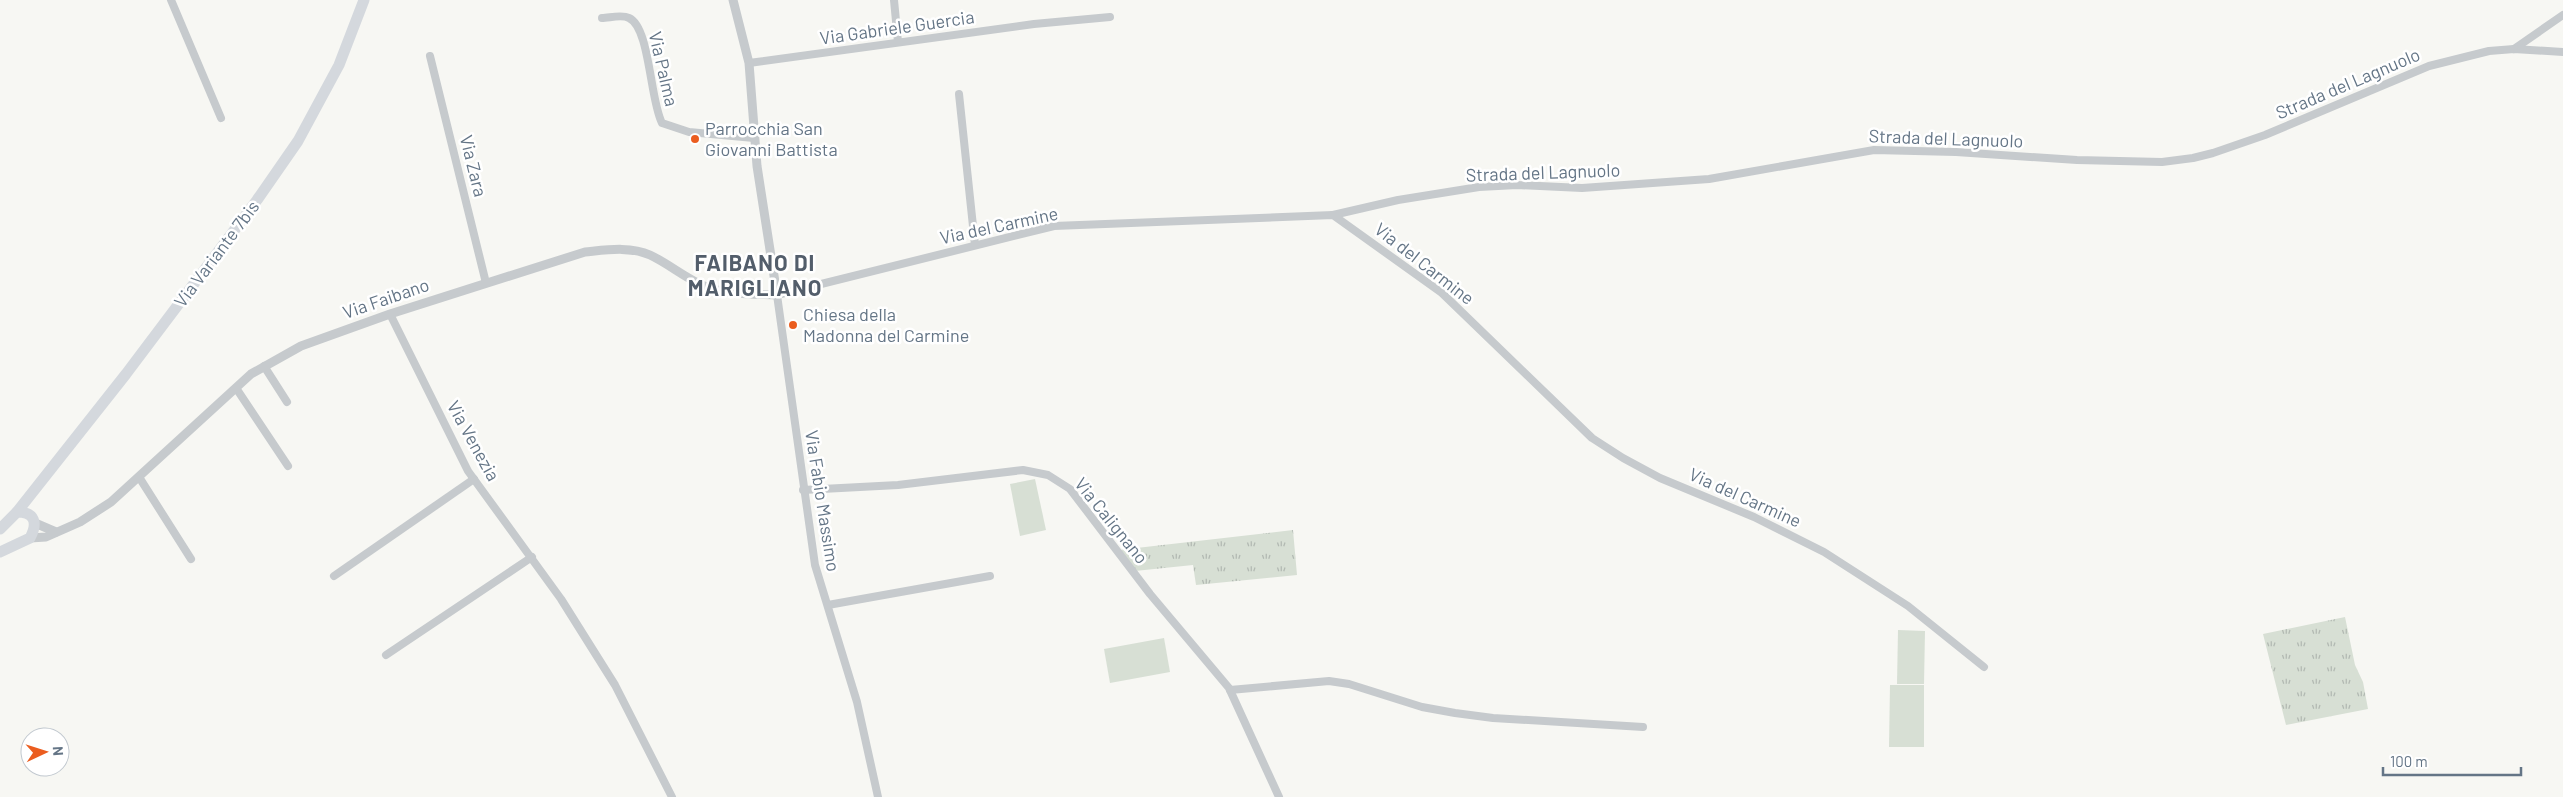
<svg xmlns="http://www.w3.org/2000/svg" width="2563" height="797" font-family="Barlow,sans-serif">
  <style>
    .grass { fill: url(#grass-tufts) }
    .pitch { fill: #d7dfd4 }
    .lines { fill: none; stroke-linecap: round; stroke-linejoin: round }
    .minor { stroke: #c6cacd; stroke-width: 8 }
    .tertiary { stroke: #c6cacd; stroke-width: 9 }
    .primary { stroke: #d4d8dd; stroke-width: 11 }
    .poi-dot { fill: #eb5d1f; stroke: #fff; stroke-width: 2 }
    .labels { text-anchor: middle; stroke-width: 5; stroke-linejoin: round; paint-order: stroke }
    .street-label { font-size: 18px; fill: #647586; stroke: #fff }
    .poi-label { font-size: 18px; fill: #647586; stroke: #fff; text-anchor: start }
    .district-label { font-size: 22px; font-weight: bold; letter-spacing: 1px; fill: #535e6b; stroke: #fff }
  </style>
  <defs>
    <pattern id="grass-tufts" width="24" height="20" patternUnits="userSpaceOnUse" patternTransform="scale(1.25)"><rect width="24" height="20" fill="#d7dfd4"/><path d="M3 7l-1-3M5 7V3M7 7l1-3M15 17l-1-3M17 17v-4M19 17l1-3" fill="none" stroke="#b2b9b2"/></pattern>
  </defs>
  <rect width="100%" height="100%" fill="#f7f7f3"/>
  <!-- grass -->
  <g class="grass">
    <path d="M1293,530L1297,575L1196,585L1193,565L1135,571L1119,550Z"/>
    <path d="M2345,617L2355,665L2363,682L2368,709L2286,725L2263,634Z"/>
  </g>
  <!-- pitch -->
  <g class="pitch">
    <path d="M1035,479L1046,530L1020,536L1010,484Z"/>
    <path d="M1898,630L1925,631L1924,684H1897Z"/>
    <path d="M1164,638L1170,672L1110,683L1104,649Z"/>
    <path d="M1890,685H1924V747H1889Z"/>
  </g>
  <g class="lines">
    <!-- minor -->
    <g class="minor">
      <path d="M171,0L221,118"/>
      <path d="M894,0L898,42"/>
      <path d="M602,18C609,18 622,14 629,18C650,27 650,101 662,123L689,132L754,138"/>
      <path d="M2514,49L2563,15"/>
      <path d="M430,56L486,283"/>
      <path d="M749,63L1034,24L1110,17"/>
      <path d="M959,94L975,245"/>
      <path d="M1333,215L1398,200L1479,187L1517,185L1582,188L1709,179L1874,150L1956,152L2077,160L2162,162L2193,158L2213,153L2265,135L2429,66L2489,51L2514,49L2563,52"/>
      <path d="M390,314L468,471L561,599L615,685L672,797"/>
      <path d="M264,366L287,402"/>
      <path d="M236,388L288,466"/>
      <path d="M139,477L191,559"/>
      <path d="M803,490L898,485L1023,470L1048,475L1070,489L1150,594L1229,688L1279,797"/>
      <path d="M334,576L474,479"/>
      <path d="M828,605L990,576"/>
      <path d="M386,655L532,557"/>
      <path d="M1230,690L1329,681L1349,684L1422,707L1455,713L1493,718L1643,727"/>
      <path d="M878,797L857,702L815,565L777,295L1054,226L1333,215L1442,293L1592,438L1623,458L1660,478L1754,517L1824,552L1908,606L1984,667"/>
    </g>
    <!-- tertiary -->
    <g class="tertiary">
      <path d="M35,523L56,532"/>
      <path d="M30,538L46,537L80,522L111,502L251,374L301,346L390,314L585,252C606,250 630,246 650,255C669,264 685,278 704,286C726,295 753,294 777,295L757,166L749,63L733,0"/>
    </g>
    <!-- primary -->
    <g class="primary">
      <path d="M17,512L126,374L257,200L298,141L339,65L364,0"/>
      <path d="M0,529L17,512C35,512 38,523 30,538L0,552"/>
    </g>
  </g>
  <!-- markers -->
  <g class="poi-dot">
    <circle cx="695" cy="139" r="5"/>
    <circle cx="793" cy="325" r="5"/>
  </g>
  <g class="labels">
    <!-- street labels -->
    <g class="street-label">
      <text transform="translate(897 28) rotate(-8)" y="6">Via Gabriele Guercia</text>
      <text transform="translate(663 69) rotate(77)" y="6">Via Palma</text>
      <text transform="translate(2348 84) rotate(-23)" y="6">Strada del Lagnuolo</text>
      <text transform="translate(1946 139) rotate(2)" y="6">Strada del Lagnuolo</text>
      <text transform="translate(473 166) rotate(76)" y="6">Via Zara</text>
      <text transform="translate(1543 173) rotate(-2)" y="6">Strada del Lagnuolo</text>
      <text transform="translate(999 226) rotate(-12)" y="6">Via del Carmine</text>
      <text transform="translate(217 254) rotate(-53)" y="6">Via Variante 7bis</text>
      <text transform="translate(1424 264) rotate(38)" y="6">Via del Carmine</text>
      <text transform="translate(386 299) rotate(-19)" y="6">Via Faibano</text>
      <text transform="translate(473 441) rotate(61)" y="6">Via Venezia</text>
      <text transform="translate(1745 498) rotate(24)" y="6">Via del Carmine</text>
      <text transform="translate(822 501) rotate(81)" y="6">Via Fabio Massimo</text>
      <text transform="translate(1111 521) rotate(51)" y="6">Via Calignano</text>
    </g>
    <!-- poi labels -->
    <g class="poi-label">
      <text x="705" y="135">Parrocchia San<tspan x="705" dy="21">Giovanni Battista</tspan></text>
      <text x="803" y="321">Chiesa della<tspan x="803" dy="21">Madonna del Carmine</tspan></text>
    </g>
    <!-- district labels -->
    <g class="district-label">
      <text x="755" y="271">FAIBANO DI<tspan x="755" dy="25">MARIGLIANO</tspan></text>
    </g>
  </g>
  <!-- north arrow -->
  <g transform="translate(45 752) rotate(86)"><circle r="24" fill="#ffffff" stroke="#c1c8cf"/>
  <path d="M0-4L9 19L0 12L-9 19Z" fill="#eb5d1f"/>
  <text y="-8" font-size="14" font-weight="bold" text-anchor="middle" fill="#647586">N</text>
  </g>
  <!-- scale -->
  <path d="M2383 767v8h138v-8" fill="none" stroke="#647586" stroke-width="2.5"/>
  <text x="2390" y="767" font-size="15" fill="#647586" stroke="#ffffff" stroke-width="4" paint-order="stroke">100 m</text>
</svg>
